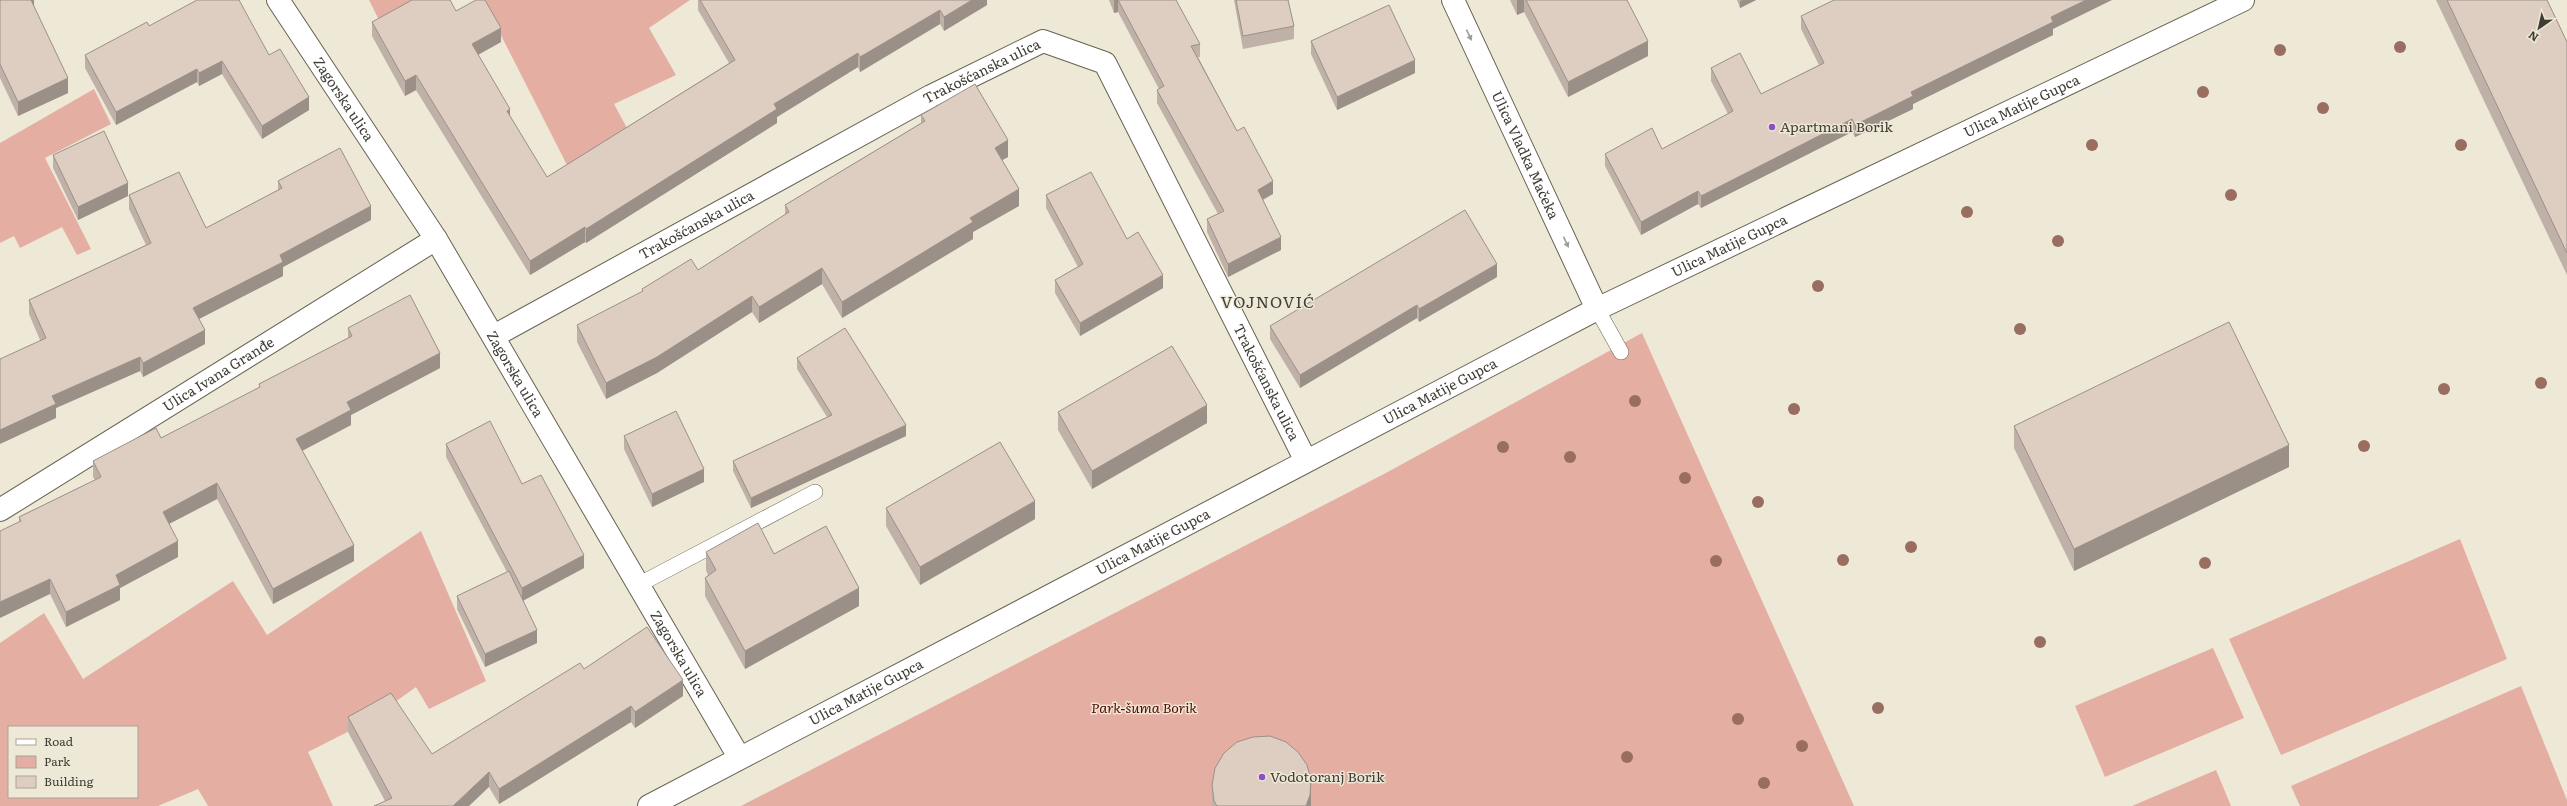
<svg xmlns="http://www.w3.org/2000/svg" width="2567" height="806" font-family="Literata,serif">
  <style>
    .green { fill: #e4aea3; fill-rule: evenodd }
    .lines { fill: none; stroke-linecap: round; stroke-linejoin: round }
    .lane-casing { stroke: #686253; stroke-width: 16 }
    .street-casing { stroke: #686253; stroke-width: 24 }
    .secondary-casing { stroke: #686253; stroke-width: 24 }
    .lane { stroke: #fff; stroke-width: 15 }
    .street { stroke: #fff; stroke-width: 22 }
    .secondary { stroke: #fff; stroke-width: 22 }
    .tree { fill: #9a6d61 }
    .wall { fill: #bfb1a7 }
    .shaded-wall { fill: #9b9088 }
    .building { fill: #decec2; stroke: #9b9088 }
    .oneway { fill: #9f9e9a }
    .poi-dot { fill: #884fc6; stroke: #eee8d6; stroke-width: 1.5 }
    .labels { text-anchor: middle; stroke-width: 3; stroke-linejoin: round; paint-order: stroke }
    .street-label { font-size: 14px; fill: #3f3d36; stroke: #eee8d6 }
    .poi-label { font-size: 14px; fill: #3f3d36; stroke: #eee8d6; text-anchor: start }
    .park-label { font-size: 14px; font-style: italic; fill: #560901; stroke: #eee8d6 }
    .quarter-label { font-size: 16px; letter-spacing: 1px; fill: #3f3d36; stroke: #eee8d6 }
  </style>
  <rect width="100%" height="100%" fill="#eee8d6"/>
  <!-- green -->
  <g class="green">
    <path d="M369,0H428L383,28Z"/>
    <path d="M483,0H690L649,28L676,75L614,104L628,130L568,167Z"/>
    <path d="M94,89L111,124L45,158L91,249L77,255L62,227L20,248L14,236L0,243V143Z"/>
    <path d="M1642,333L1854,806H741L1384,474Z"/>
    <path d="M421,531L486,681L429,709L416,687L367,722L308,752L333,806H208L198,789L158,806H0V643L44,613L83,679L233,581L267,635ZM9,727H137V797H9Z"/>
    <path d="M2460,539L2507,659L2281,755L2229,639Z"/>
    <path d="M2213,648L2244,718L2105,777L2075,706Z"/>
    <path d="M2521,686L2567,800V806H2300L2291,786Z"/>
    <path d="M2216,770L2231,806H2132Z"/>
  </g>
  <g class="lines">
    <!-- lane casing -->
    <g class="lane-casing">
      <g id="lane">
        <path d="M1597,309L1621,352"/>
        <path d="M638,585L815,492"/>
      </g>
    </g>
    <!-- street casing -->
    <g class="street-casing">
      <g id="street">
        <path id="s1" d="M278,0L436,239L739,757"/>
        <path id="s2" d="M1453,0L1597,309"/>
        <path id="s3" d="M494,336L931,96L1043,41L1105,63L1306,461"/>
        <path id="s4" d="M0,510L436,239"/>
      </g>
    </g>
    <!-- secondary casing -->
    <g class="secondary-casing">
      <g id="secondary">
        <path id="s5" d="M649,806L1597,309L2243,0"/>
      </g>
    </g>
    <!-- lane -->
    <use href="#lane" class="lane"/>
    <!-- street -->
    <use href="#street" class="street"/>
    <!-- secondary -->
    <use href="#secondary" class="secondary"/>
  </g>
  <!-- trees -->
  <g class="tree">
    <circle cx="2400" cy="47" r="6"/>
    <circle cx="2280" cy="50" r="6"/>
    <circle cx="2203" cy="92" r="6"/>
    <circle cx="2323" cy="108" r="6"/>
    <circle cx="2092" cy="145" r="6"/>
    <circle cx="2461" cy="145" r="6"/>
    <circle cx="2231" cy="195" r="6"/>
    <circle cx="1967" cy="212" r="6"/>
    <circle cx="2058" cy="241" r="6"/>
    <circle cx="1818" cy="286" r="6"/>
    <circle cx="2020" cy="329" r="6"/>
    <circle cx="2541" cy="383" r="6"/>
    <circle cx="2444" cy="389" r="6"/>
    <circle cx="1635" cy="401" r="6"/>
    <circle cx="1794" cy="409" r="6"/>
    <circle cx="2364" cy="446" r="6"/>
    <circle cx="1503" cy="447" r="6"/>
    <circle cx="1570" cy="457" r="6"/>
    <circle cx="1685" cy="478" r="6"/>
    <circle cx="1758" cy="502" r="6"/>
    <circle cx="1911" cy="547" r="6"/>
    <circle cx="1843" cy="560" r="6"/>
    <circle cx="1716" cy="561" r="6"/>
    <circle cx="2205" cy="563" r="6"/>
    <circle cx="2040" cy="642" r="6"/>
    <circle cx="1878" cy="708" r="6"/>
    <circle cx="1738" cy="719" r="6"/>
    <circle cx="1802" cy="746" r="6"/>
    <circle cx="1627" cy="757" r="6"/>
    <circle cx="1764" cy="783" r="6"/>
  </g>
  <!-- wall -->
  <g class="wall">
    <path d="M0,0H34V7L68,93L18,116L0,78Z"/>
    <path d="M698,0H987V5L944,31L940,24L860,72L858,67L777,117V123L586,243L585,242L530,275L416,90L405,96L372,36V22L456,11L501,42L478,55L510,117L547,177L729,63L698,10Z"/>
    <path d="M1109,0H1176L1200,44V57H1198L1237,131L1273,194L1263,200L1281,250L1228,277L1207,232V219L1218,214L1157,103V90L1159,89L1118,12L1114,13Z"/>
    <path d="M1234,0H1288L1294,26V39L1243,49Z"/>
    <path d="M1510,0H1627L1648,56L1568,97L1524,12L1517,15Z"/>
    <path d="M1737,0H1756L1740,8Z"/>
    <path d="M2436,0H2547L2567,42V275Z"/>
    <path d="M1801,16L2053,29V35L1913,104V109L1855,137L1852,132L1701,208L1698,204L1641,235L1605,166V154L1662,149L1728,114L1711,81V68L1761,94L1819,65L1801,29Z"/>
    <path d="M149,26L269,55L309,110L262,139L222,74L199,86L197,82L116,125L85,68V55Z"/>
    <path d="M1311,41L1415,73L1337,110L1311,54Z"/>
    <path d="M921,115L1008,157L1002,160L1019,206L973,232V239L842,318L822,284L759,323L752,312L657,373L606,399L577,342V325L642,292V289L698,270L785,215V205L921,123Z"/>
    <path d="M53,155L128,196L78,220L53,168Z"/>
    <path d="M278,181L371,220L283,267V276L199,319L205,344L143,377L140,371L56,408V418L40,340L29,314V300L146,245L129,209V195L206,228L278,190Z"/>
    <path d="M1046,195L1127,239L1163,288L1080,336L1055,293V280L1078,267L1046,208Z"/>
    <path d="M1497,277L1419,322L1417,318L1300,388L1270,339V326Z"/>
    <path d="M348,328L440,368L351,415V425L302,451L354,561L273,604L217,499L169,524L178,557L120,588V600L66,627L50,594L19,522V517L95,480L93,477V461L161,438L259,388V384L348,338Z"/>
    <path d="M797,358L906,436L751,508L733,471V461L827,417L797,369Z"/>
    <path d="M1058,412L1207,423L1092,489L1058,430Z"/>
    <path d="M2014,426L2289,467L2074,571L2014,448Z"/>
    <path d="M624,436L704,482L652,507L624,449Z"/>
    <path d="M446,444L522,484L584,568L523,601L537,643L485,667L457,609V596L507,572L446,457Z"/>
    <path d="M886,508L1035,519L920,585L886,526Z"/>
    <path d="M706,552L774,554L859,606L745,669L705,596V578L708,575L706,570Z"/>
    <path d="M584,669L683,696L635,728L631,722L499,804L489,787L385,801L348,732V717L432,754Z"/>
    <path d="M1311,780V806H1212V785Z"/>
  </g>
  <!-- shaded-wall -->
  <g class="shaded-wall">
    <path d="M31,0H34V13Z"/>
    <path d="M972,0H987V5L944,31V17Z"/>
    <path d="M1114,0H1118V12L1114,13Z"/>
    <path d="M1517,0H1524V12L1517,15Z"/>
    <path d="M1743,0H1756L1740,8V1Z"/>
    <path d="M2086,0H2112L2053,29V35L1913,104V109L1855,137V125L1911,92L2051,17Z"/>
    <path d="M940,10V24L860,72V57Z"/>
    <path d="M501,28V42L472,58V44Z"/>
    <path d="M1648,41V56L1568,97V82Z"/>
    <path d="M858,53V67L777,117V123L586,243V229L774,104Z"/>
    <path d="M1415,60V73L1337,110V97Z"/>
    <path d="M222,61V74L199,86V73Z"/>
    <path d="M197,69V82L116,125V112Z"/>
    <path d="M416,75V90L405,96V81Z"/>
    <path d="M68,78V93L18,116V102Z"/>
    <path d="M309,97V110L262,139V126Z"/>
    <path d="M510,109V124L507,111Z"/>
    <path d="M1852,119V132L1701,208V196Z"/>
    <path d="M1008,140V157L995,164V148Z"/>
    <path d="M1273,181V194L1258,202V190Z"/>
    <path d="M128,183V196L78,220V207Z"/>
    <path d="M1019,189V206L973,232V239L842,318V302L970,218Z"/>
    <path d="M1698,191V204L1641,235V222Z"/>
    <path d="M371,206V220L283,267V276L193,322V308L280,255Z"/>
    <path d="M585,227V242L530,275V261Z"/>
    <path d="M1281,237V250L1228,277V264Z"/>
    <path d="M1497,264V277L1419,322V309Z"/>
    <path d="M822,268V284L759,323V307Z"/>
    <path d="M1163,275V288L1080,336V323Z"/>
    <path d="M752,296V312L657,373L606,399V383Z"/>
    <path d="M1417,305V318L1300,388V375Z"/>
    <path d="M205,330V344L143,377V363Z"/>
    <path d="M440,353V368L351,415V425L296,454V439L347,402Z"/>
    <path d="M140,357V371L56,408V418L0,444V430L52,396Z"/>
    <path d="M1207,405V423L1092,489V471Z"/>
    <path d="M906,425V436L751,508V498Z"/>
    <path d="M2289,445V467L2074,571V549Z"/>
    <path d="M704,469V482L652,507V494Z"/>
    <path d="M217,483V499L163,527V512Z"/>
    <path d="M1035,501V519L920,585V567Z"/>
    <path d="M178,541V557L120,588V600L66,627V612L116,575Z"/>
    <path d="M354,545V561L273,604V589Z"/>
    <path d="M584,555V568L522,601V588Z"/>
    <path d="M50,579V594L0,618V602Z"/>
    <path d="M859,588V606L745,669V651Z"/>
    <path d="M537,630V643L485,667V654Z"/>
    <path d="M683,680V696L635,728V712Z"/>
    <path d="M631,706V722L499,804V789Z"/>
    <path d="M489,772V787L469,806H453Z"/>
    <path d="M1311,780V806H1306Z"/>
  </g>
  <!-- building -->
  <g class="building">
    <path d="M0,0H31L68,78L18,102L0,64Z"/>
    <path d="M197,0H239L269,55L280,49L309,97L262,126L222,61L199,73L197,69L116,112L85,55L147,22L149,26Z"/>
    <path d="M412,0H450L456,11L476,0H485L501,28L472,44L510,109L507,111L547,177L735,60L700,0H972L944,17L940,10L860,57L858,53L774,104L777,109L586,229L585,227L530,261L416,75L405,81L372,22Z"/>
    <path d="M1118,0H1176L1200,44L1191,46L1237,131L1244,127L1273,181L1258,190L1281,237L1228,264L1207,219L1224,211L1157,90L1164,86Z"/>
    <path d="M1236,0H1288L1294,26L1243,36Z"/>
    <path d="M1526,0H1627L1648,41L1568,82Z"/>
    <path d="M1834,0H2086L2051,17L2053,22L1911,92L1913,96L1855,125L1852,119L1701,196L1698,191L1641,222L1605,154L1652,128L1662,149L1733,111L1711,68L1740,53L1761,94L1824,63L1801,16Z"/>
    <path d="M2447,0H2547L2567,42V253Z"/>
    <path d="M1389,5L1415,60L1337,97L1311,41Z"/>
    <path d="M975,84L1008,140L995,148L1019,189L970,218L973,222L842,302L822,268L759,307L752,296L657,357L606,383L577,325L643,291L642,289L691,259L698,270L789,212L785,205L925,121L921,115Z"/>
    <path d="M104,131L128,183L78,207L53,155Z"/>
    <path d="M340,148L371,206L280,255L283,262L193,308L205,330L143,363L140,357L52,396L56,404L0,430V359L46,338L29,300L151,243L129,195L179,172L206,228L282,188L278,181Z"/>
    <path d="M1091,172L1127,239L1138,232L1163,275L1080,323L1055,280L1083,264L1046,195Z"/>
    <path d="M1465,210L1497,264L1419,309L1417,305L1300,375L1270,326Z"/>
    <path d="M410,295L440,353L347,402L351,410L296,439L354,545L273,589L217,483L163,512L178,541L116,575L120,585L66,612L50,579L0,602V531L21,521L19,517L101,477L93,461L156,428L161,438L260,387L259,384L352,336L348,328Z"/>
    <path d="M2229,322L2289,445L2074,549L2014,426Z"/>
    <path d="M845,328L906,425L751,498L733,461L832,415L797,358Z"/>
    <path d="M1172,346L1207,405L1092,471L1058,412Z"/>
    <path d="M676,411L704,469L652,494L624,436Z"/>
    <path d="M490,421L522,484L541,475L584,555L522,588L446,444Z"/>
    <path d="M1000,442L1035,501L920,567L886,508Z"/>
    <path d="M758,523L774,554L826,526L859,588L745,651L705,578L716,570L706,552Z"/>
    <path d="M509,571L537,630L485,654L457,596Z"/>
    <path d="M647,627L683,680L635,712L631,706L499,789L489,772L453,806H374L392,798L348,717L391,693L432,754L580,663L584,669Z"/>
    <path d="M1270,736L1286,742L1298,752L1307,765L1311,780L1310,795L1306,806H1217L1214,801L1212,785L1215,768L1224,753L1237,742L1253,737Z"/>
  </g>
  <!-- one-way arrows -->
  <defs><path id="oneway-solid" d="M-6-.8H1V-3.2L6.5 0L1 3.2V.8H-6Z"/></defs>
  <g class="oneway">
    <use href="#oneway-solid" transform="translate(1469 35) rotate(65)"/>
    <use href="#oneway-solid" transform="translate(1566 242) rotate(65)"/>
  </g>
  <!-- markers -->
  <g class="poi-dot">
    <circle cx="1772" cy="127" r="4"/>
    <circle cx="1262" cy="777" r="4"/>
  </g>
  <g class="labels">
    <!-- street labels -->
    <g class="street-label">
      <text dy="5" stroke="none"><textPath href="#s3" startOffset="555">Trakošćanska ulica</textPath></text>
      <text dy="5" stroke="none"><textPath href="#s1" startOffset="119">Zagorska ulica</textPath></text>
      <text dy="5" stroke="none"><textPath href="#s5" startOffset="1541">Ulica Matije Gupca</textPath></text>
      <text dy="5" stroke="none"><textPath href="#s2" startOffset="171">Ulica Vladka Mačeka</textPath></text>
      <text dy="5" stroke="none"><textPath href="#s3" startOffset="231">Trakošćanska ulica</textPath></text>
      <text dy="5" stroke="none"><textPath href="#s5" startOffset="1217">Ulica Matije Gupca</textPath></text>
      <text dy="5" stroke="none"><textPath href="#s1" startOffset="443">Zagorska ulica</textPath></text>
      <text dy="5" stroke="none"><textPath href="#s4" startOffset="257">Ulica Ivana Granđe</textPath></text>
      <text dy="5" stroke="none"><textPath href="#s3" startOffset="1047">Trakošćanska ulica</textPath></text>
      <text dy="5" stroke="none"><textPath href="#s5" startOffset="893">Ulica Matije Gupca</textPath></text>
      <text dy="5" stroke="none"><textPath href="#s5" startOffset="569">Ulica Matije Gupca</textPath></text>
      <text dy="5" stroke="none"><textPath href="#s1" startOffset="767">Zagorska ulica</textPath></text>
      <text dy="5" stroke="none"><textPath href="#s5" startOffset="245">Ulica Matije Gupca</textPath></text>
    </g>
    <!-- poi labels -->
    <g class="poi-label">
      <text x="1780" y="132">Apartmani Borik</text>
      <text x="1270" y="782">Vodotoranj Borik</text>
    </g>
    <!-- park labels -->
    <g class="park-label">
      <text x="1144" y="713">Park-šuma Borik</text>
    </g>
    <!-- quarter labels -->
    <g class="quarter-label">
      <text x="1268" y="308">VOJNOVIĆ</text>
    </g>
  </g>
  <!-- legend -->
  <rect x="8" y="726" width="130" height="72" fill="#eee8d6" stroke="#a8a496"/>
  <rect x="16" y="739" width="20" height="6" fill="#ffffff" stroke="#a8a496"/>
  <text x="44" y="746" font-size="12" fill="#3f3d36">Road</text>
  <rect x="16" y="756" width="20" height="12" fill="#e4aea3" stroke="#a8a496"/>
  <text x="44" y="766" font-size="12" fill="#3f3d36">Park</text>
  <rect x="16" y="776" width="20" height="12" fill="#decec2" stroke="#a8a496"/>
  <text x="44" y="786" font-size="12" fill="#3f3d36">Building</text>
  <!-- north arrow -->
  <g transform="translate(2539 28) rotate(214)" stroke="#eee8d6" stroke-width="3" paint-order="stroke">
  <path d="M0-3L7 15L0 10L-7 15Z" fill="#3f3d36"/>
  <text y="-6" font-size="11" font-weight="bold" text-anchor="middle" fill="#3f3d36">N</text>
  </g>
</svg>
